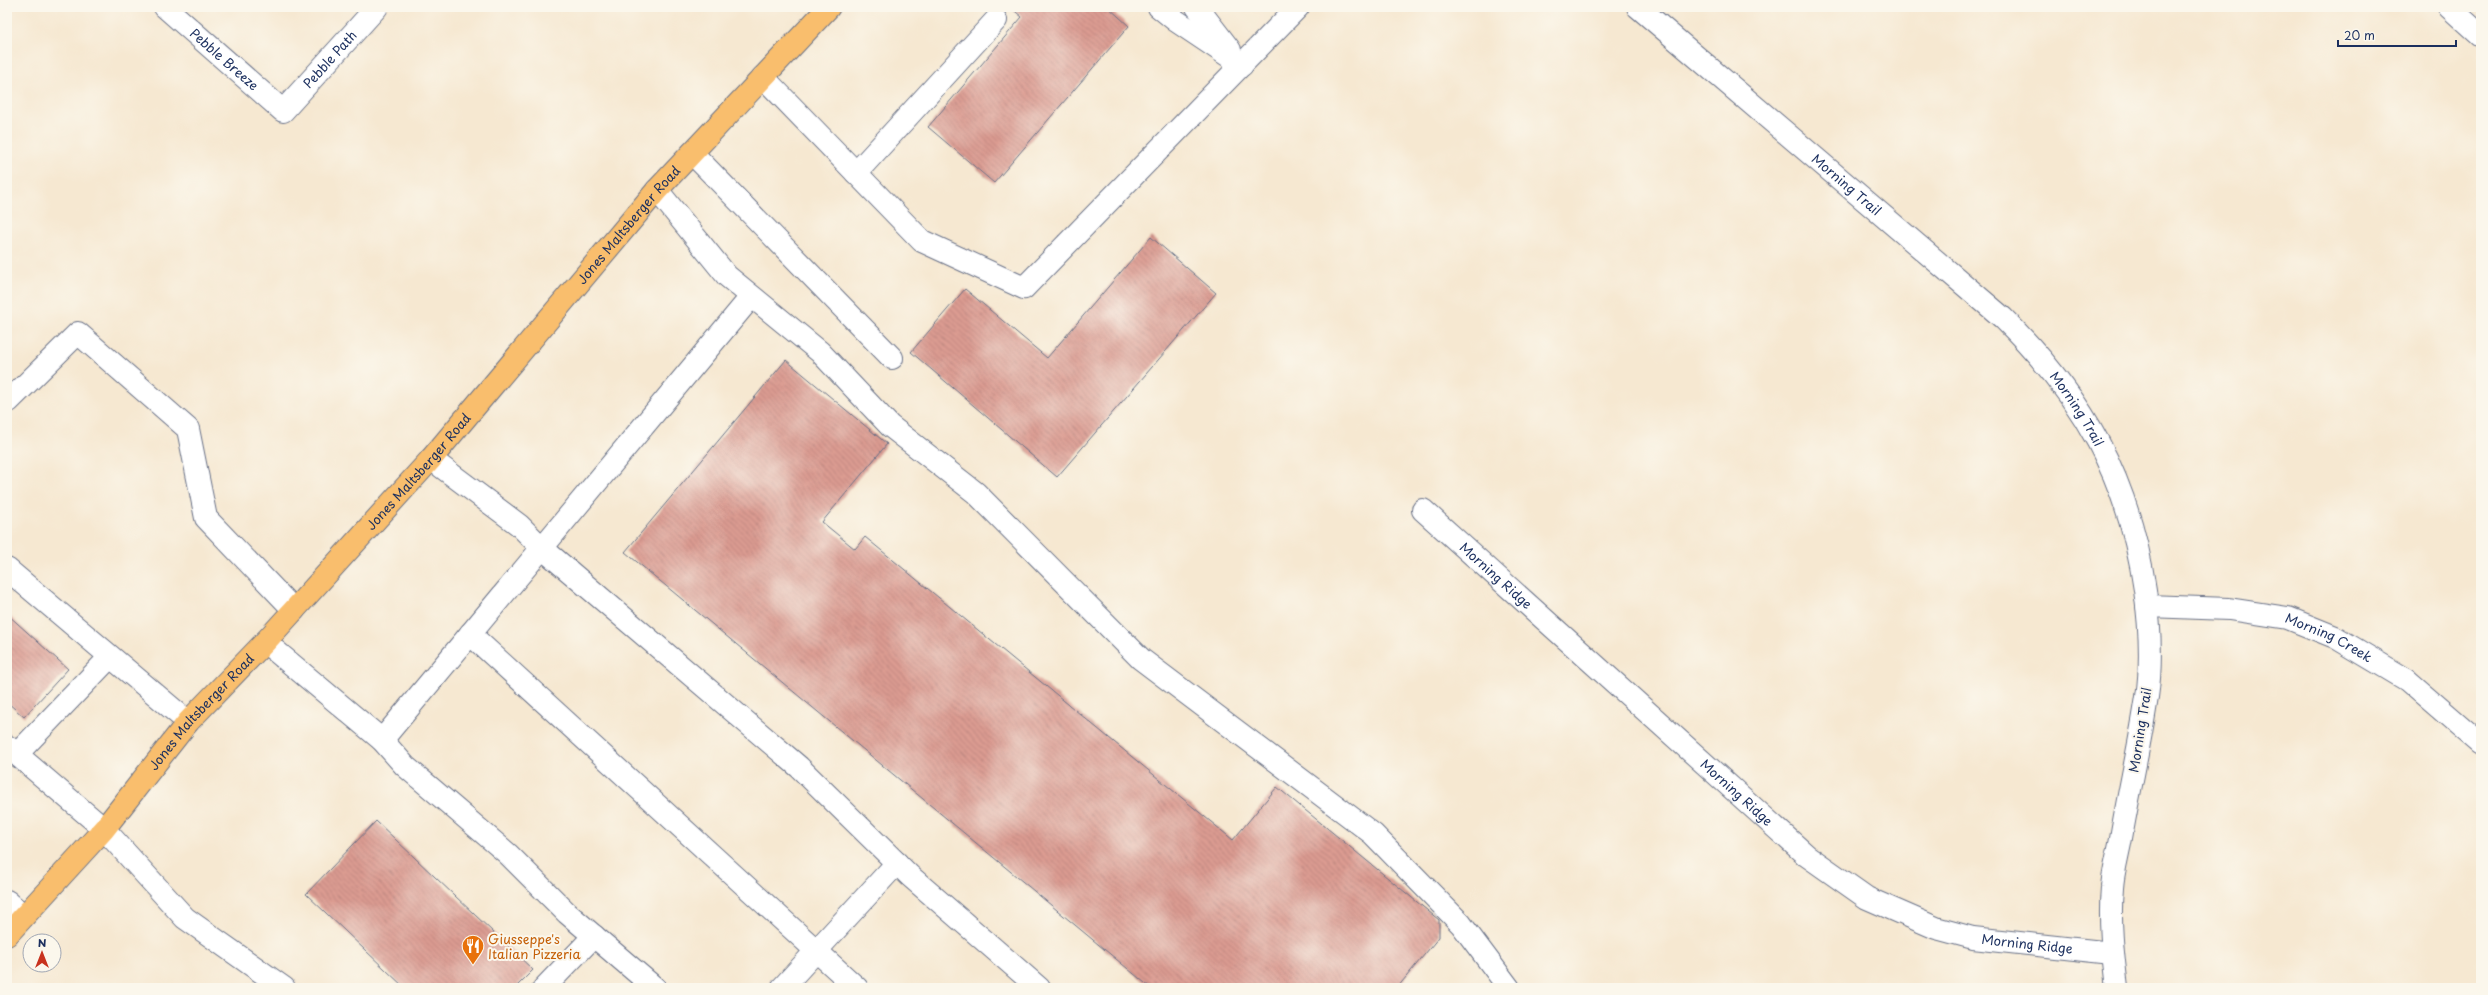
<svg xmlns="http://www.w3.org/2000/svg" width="2488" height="995" font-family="'Playpen Sans',sans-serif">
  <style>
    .building { fill: url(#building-back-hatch) }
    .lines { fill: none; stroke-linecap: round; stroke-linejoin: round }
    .minor-casing { stroke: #687086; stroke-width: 24 }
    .major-casing { stroke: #687086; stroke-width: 24 }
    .minor { stroke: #fff; stroke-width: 22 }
    .major { stroke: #f9be6d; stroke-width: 22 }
    .labels { text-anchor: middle; stroke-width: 4; stroke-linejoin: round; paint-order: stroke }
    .street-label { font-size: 13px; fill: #1b2f5e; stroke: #fbf7ec }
    .food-label { font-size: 13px; fill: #c56008; stroke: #fbf7ec; text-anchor: start }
  </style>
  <defs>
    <pattern id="building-back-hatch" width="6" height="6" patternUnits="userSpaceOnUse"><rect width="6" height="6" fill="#db9b91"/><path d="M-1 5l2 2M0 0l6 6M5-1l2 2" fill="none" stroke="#b17f7a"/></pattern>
  </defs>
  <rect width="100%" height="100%" fill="#fbf7ec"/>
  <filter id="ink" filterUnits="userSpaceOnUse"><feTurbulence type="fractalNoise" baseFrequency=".025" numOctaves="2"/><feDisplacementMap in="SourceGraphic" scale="8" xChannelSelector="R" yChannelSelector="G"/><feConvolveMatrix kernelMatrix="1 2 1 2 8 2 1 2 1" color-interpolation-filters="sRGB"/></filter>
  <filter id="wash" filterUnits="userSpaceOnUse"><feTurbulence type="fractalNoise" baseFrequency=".012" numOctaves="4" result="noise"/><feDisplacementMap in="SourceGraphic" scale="16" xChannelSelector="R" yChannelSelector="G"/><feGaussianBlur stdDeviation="0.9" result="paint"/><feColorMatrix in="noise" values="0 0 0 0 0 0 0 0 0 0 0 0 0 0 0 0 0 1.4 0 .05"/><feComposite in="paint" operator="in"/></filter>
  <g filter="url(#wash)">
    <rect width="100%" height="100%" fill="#f6e8d1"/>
    <g id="blocks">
      <!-- building -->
      <g class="building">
        <path d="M1010,7H1108L1129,26L994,183L928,127L1022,17Z"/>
        <path d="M1151,237L1216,293L1057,477L911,352L965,289L1047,358Z"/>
        <path d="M786,360L887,444L822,522L855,549L865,537L1233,840L1277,787L1439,920V937L1397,988H1151L625,552Z"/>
        <path d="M7,614L68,669L24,717L7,702Z"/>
        <path d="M376,821L533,970L515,988H451L449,986L447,988H405L306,894Z"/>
      </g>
    </g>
  </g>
  <g filter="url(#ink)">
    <use href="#blocks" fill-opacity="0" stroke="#687086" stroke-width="1"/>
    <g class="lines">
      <!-- minor casing -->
      <g class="minor-casing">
        <g id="minor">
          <path id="s1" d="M165,7L283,111L377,7"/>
          <path d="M1159,7L1175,20L1242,65"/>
          <path d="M1197,7L1230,50"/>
          <path id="s2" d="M1638,7L2003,318C2083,397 2129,478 2145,590C2150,625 2152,662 2147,697C2140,744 2129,791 2121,838C2118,855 2113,871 2112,888C2109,922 2113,954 2117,988"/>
          <path d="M2449,7L2481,36"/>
          <path d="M763,77L922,241L1024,288L1298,7"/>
          <path d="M692,153L892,358"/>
          <path d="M856,173L996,20"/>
          <path d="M657,190L727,276L820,352L890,426L976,493L1141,659L1373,834L1461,924L1509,988"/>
          <path d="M7,399L9,401L78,333L188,429L206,518L294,610"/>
          <path d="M431,459L519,525L542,548L799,767L910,876L1039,988"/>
          <path id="s3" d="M1423,510L1806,855L1867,898L1936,928L1973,938L2112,953"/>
          <path d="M7,569L188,722"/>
          <path id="s4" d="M2147,606L2229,609L2288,618L2335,637L2407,680L2481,744"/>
          <path d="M470,634L857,988"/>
          <path d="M265,642L382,740L405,766L508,854L567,913L655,988"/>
          <path d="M382,740L751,297"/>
          <path d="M7,746L104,829L185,918L284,988"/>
          <path d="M17,754L110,657"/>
          <path d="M7,901L24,916"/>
          <path d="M544,988L594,936"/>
          <path d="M782,988L897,863"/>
        </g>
      </g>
      <!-- major casing -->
      <g class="major-casing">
        <g id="major">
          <path id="s5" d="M7,935L104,829L188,722L265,642L431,459L657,190L829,7"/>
        </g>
      </g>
      <!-- minor -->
      <use href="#minor" class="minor"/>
      <!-- major -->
      <use href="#major" class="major"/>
    </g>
  </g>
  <!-- icons -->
  <defs>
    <g id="restaurant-pin" transform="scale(1.15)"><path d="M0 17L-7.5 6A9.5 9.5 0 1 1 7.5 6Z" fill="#e8710a" stroke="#fbf7ec"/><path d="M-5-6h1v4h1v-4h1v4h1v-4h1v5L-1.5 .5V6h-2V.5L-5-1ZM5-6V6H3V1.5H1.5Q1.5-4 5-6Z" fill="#fff"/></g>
  </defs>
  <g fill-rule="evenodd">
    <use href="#restaurant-pin" x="473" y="946"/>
  </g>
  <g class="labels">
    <!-- street labels -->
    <g class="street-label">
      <text dy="5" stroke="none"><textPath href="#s1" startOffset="79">Pebble Breeze</textPath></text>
      <text dy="5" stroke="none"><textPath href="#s1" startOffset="227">Pebble Path</textPath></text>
      <text dy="5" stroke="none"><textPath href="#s2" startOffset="274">Morning Trail</textPath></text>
      <text dy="5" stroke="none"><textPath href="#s5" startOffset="944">Jones Maltsberger Road</textPath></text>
      <text dy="5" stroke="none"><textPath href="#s2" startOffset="597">Morning Trail</textPath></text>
      <text dy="5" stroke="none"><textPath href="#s5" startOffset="620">Jones Maltsberger Road</textPath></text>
      <text dy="5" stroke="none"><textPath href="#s3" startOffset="98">Morning Ridge</textPath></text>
      <text dy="5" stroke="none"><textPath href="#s4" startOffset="187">Morning Creek</textPath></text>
      <text dy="5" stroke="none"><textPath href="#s5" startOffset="296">Jones Maltsberger Road</textPath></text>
      <text transform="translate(2140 730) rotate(-81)" y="5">Morning Trail</text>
      <text dy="5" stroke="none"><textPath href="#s3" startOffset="422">Morning Ridge</textPath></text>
      <text dy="5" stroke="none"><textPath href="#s3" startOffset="758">Morning Ridge</textPath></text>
    </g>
    <!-- food labels -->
    <g class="food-label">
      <text x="488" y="944">Giusseppe's<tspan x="488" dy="15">Italian Pizzeria</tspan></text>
    </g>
  </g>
  <!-- margin -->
  <rect width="2488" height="995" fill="none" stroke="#fbf7ec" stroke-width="24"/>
  <!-- north arrow -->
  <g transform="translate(42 953)"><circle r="19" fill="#fbf7ec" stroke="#a1a7b3"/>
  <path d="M0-3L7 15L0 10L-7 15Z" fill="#c8321e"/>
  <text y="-6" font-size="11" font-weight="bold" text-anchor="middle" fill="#1b2f5e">N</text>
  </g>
  <!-- scale -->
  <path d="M2338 40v6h118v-6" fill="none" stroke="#1b2f5e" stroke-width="2"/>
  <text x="2344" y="40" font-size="12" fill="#1b2f5e" stroke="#fbf7ec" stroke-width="3" paint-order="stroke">20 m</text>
</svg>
